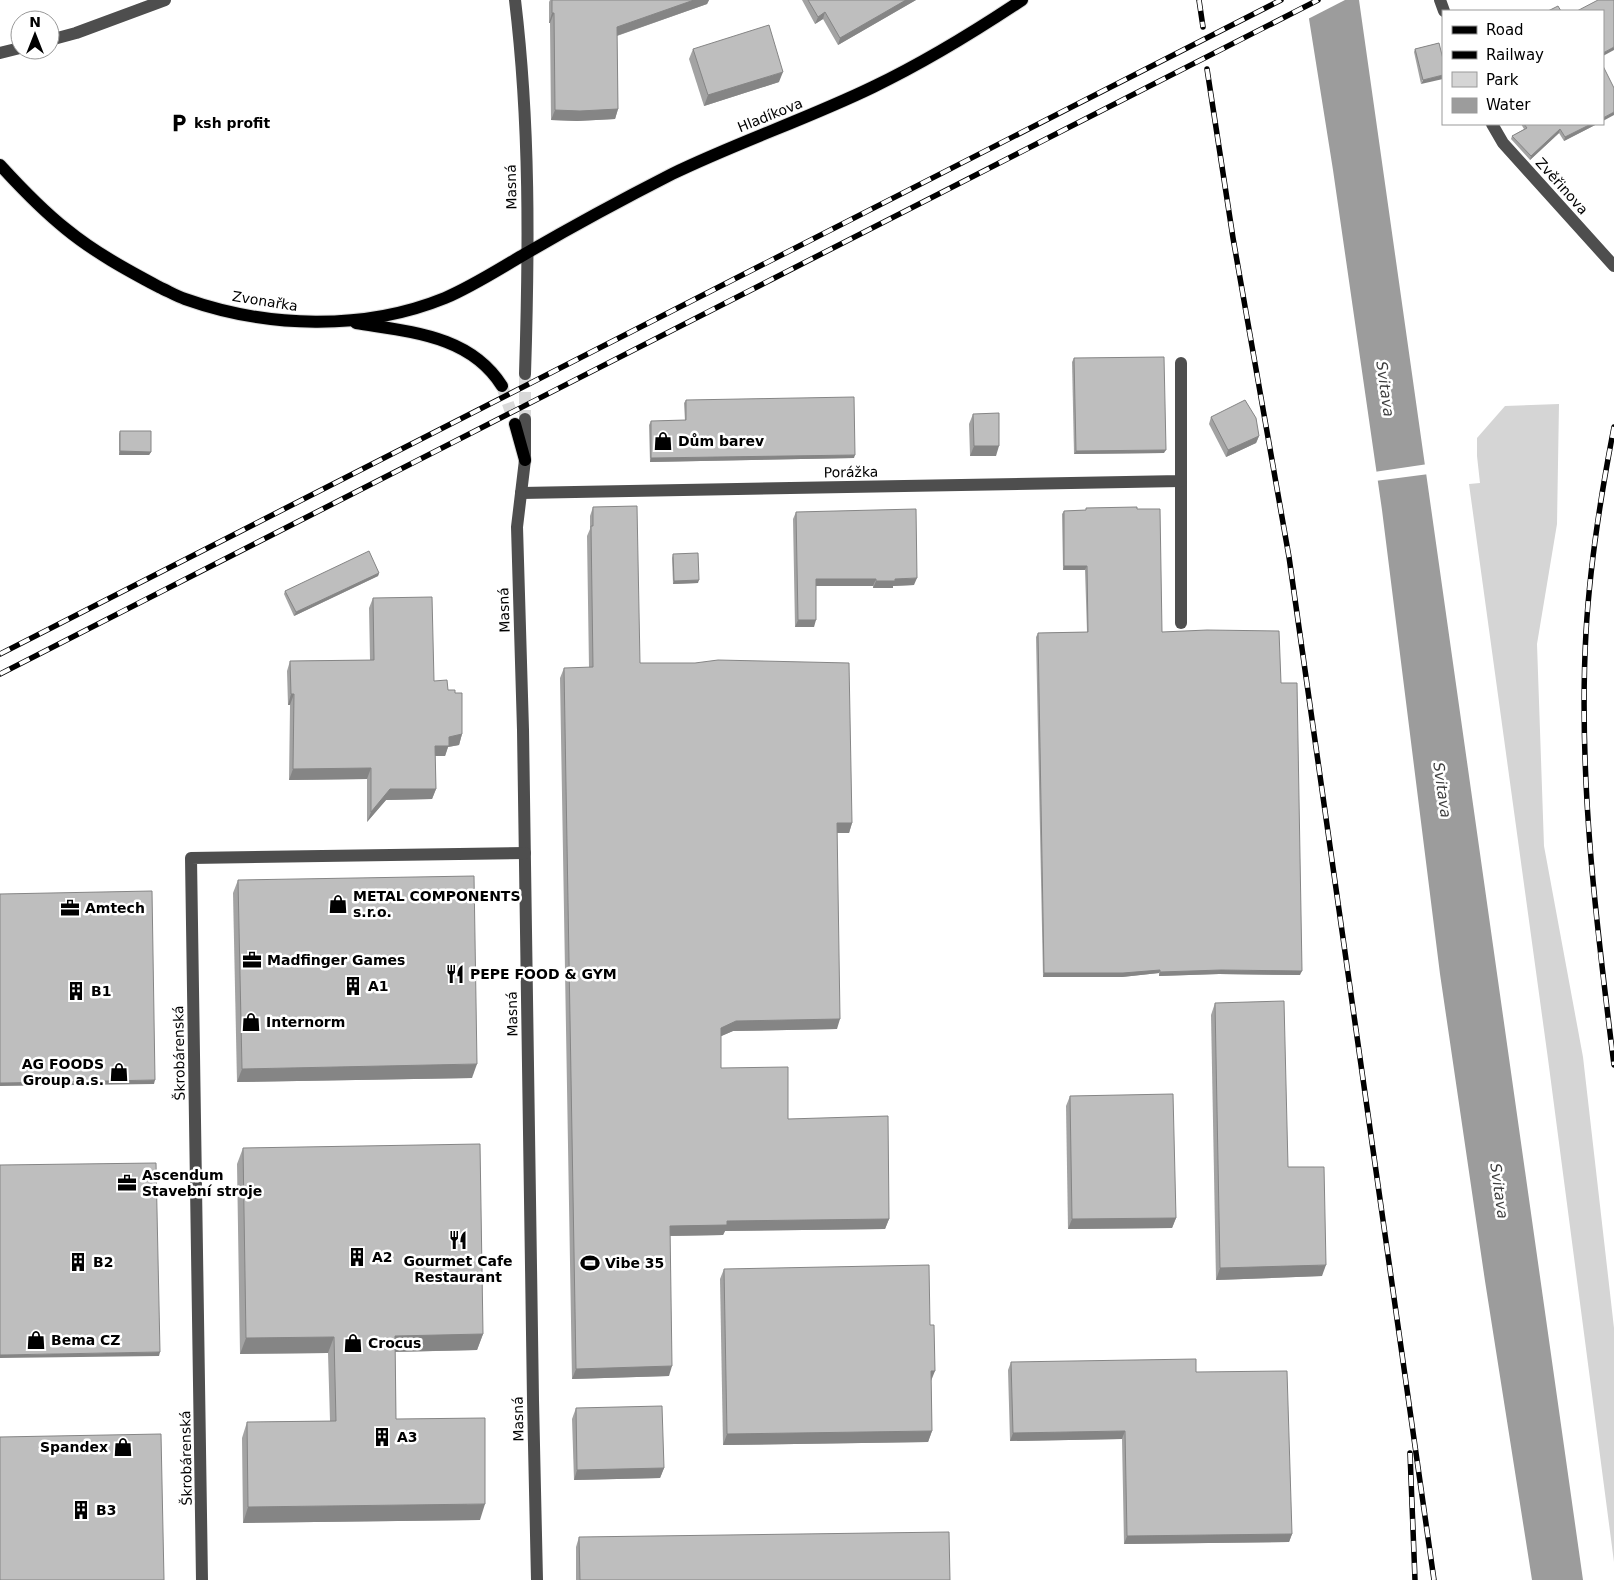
<svg xmlns="http://www.w3.org/2000/svg" width="1614" height="1580" font-family="'DejaVu Sans',sans-serif">
  <style>
    .green { fill: #d5d5d5 }
    .water { fill: #9c9c9c }
    .pier { fill: #fff }
    .lines { fill: none; stroke-linecap: round; stroke-linejoin: round }
    .minor-tunnel { stroke: #d9d9d9; stroke-width: 12; stroke-dasharray: 12 6; stroke-linecap: butt }
    .major-tunnel { stroke: #d9d9d9; stroke-width: 12; stroke-dasharray: 12 6; stroke-linecap: butt }
    .major-casing { stroke: #dbdbdb; stroke-width: 14 }
    .minor { stroke: #4e4e4e; stroke-width: 12 }
    .major { stroke: #000; stroke-width: 12 }
    .rail-casing { stroke: #000; stroke-width: 5.5 }
    .rail { stroke: #fff; stroke-width: 4; stroke-dasharray: 11; stroke-linecap: butt }
    .wall { fill: #a3a3a3 }
    .shaded-wall { fill: #858585 }
    .building { fill: #bebebe; stroke: #858585 }
    .labels { text-anchor: middle; stroke-width: 5; stroke-linejoin: round; paint-order: stroke }
    .street-label { font-size: 14px; fill: #000; stroke: #fff }
    .poi-label { font-size: 14px; font-weight: bold; fill: #000; stroke: #fff; text-anchor: start }
    .water-label { font-size: 15px; font-style: italic; fill: #3d3d3d; stroke: #fff }
  </style>
  <rect width="100%" height="100%" fill="#fff"/>
  <!-- green -->
  <path class="green" d="M1559,404L1557,524L1537,644L1544,846L1583,1057L1614,1328V1562L1548,1059L1469,484L1480,483L1477,456V438L1505,406Z"/>
  <!-- water -->
  <path class="water" d="M1306,0H1359L1583,1580H1532L1485,1281L1440,974L1382,510L1333,170Z"/>
  <!-- pier -->
  <g class="pier">
    <path d="M1303,0H1345L1306,20Z"/>
    <path d="M1428,464L1429,474L1375,481L1374,472Z"/>
  </g>
  <g class="lines">
    <!-- minor-tunnel -->
    <path class="minor-tunnel" d="M525,374V419"/>
    <!-- major-tunnel -->
    <path class="major-tunnel" d="M502,386L515,424"/>
    <!-- major casing -->
    <g class="major-casing">
      <g id="major">
        <path d="M0,165C21,188 42,210 66,229C94,252 127,270 159,287C168,291 176,296 185,299C267,328 364,331 445,298C473,286 499,269 525,254C573,226 623,199 672,174C738,142 807,119 873,87C925,62 974,32 1022,0"/>
        <path d="M356,323C410,332 470,335 502,386"/>
        <path d="M515,424L525,460"/>
      </g>
    </g>
    <!-- minor -->
    <g class="minor">
      <path d="M515,0C530,124 529,249 525,374"/>
      <path d="M1440,0L1444,11"/>
      <path d="M50,40L76,33L165,0"/>
      <path d="M0,53L20,48"/>
      <path d="M1492,124L1503,143L1614,266"/>
      <path d="M525,419V460L517,527L523,730L533,1400L537,1580"/>
      <path d="M1181,481V623"/>
      <path d="M521,493L1181,481V363"/>
      <path d="M202,1580L191,858L525,853"/>
    </g>
    <!-- major -->
    <use href="#major" class="major"/>
    <!-- rail casing -->
    <g class="rail-casing">
      <g id="rail">
        <path d="M1199,0L1203,27"/>
        <path d="M1207,69L1233,238L1289,557L1434,1580"/>
        <path d="M1614,427C1601,494 1590,563 1586,632C1578,777 1596,922 1614,1065"/>
        <path d="M0,654L1281,0"/>
        <path d="M0,674L1318,0"/>
        <path d="M1410,1453L1415,1580"/>
      </g>
    </g>
    <!-- rail -->
    <use href="#rail" class="rail"/>
  </g>
  <!-- wall -->
  <g class="wall">
    <path d="M550,0H709L707,4L617,36L618,109L615,119L577,121L551,120L550,23H549V2Z"/>
    <path d="M802,0H916L838,45L823,19L815,24Z"/>
    <path d="M1439,43L1421,84L1414,52L1415,49Z"/>
    <path d="M693,49L779,82L704,106L689,59Z"/>
    <path d="M1521,124H1597L1564,141L1559,133L1530,160L1511,139L1512,136L1524,129Z"/>
    <path d="M1074,358L1164,453L1074,454L1072,362Z"/>
    <path d="M686,400L854,458L650,462L649,425L651,421H685L684,403Z"/>
    <path d="M973,414L996,456H970L969,424Z"/>
    <path d="M1211,417L1259,436L1256,443L1226,457L1209,424Z"/>
    <path d="M120,431L151,452L149,455H119V434Z"/>
    <path d="M593,507L640,663L852,823L849,833H837V1029L733,1031L721,1036V1068L788,1119L889,1219L885,1229L725,1231L723,1235L670,1236L669,1376L572,1379L560,678L564,668H589L587,536L590,529V516Z"/>
    <path d="M1086,508L1137,509L1162,632L1281,683L1300,975L1219,974L1159,976V973L1122,977H1043L1036,637L1038,633L1087,632L1085,570H1063L1062,514L1064,511L1086,510Z"/>
    <path d="M796,512L914,585L893,586V588H873V586H816L814,627H795L793,519Z"/>
    <path d="M673,554L698,583L673,584L672,558Z"/>
    <path d="M379,573L378,576L294,616L284,594L285,591Z"/>
    <path d="M373,598L434,681L448,690L462,734L459,745L448,747L445,756H435L436,789L432,799L386,800L367,822V779L289,780L290,705H288L287,671L290,661L370,660L369,608Z"/>
    <path d="M238,880L472,1078L237,1082L233,893Z"/>
    <path d="M1215,1003L1322,1276L1216,1280L1211,1015Z"/>
    <path d="M1070,1096L1176,1218L1172,1228L1068,1229L1066,1106Z"/>
    <path d="M243,1148L483,1334L477,1350L395,1352L396,1419L480,1520L243,1523L242,1438L247,1422L330,1421L328,1353L240,1354L237,1164Z"/>
    <path d="M724,1269L931,1381L932,1431L928,1442L723,1445L720,1279Z"/>
    <path d="M1011,1362L1196,1372L1292,1534L1289,1542L1124,1544L1122,1439L1010,1441L1008,1370Z"/>
    <path d="M576,1408L664,1468L660,1478L574,1480L572,1419Z"/>
    <path d="M579,1537L950,1580H576V1547Z"/>
  </g>
  <!-- shaded-wall -->
  <g class="shaded-wall">
    <path d="M694,0H709L707,4L613,37L617,27Z"/>
    <path d="M906,0H916L838,45L840,38Z"/>
    <path d="M825,12L823,19L815,24L818,17Z"/>
    <path d="M552,13H554L550,23H549Z"/>
    <path d="M1614,47V50L1603,56V53Z"/>
    <path d="M783,72L779,82L704,106L708,95Z"/>
    <path d="M1443,75V79L1421,84L1423,80Z"/>
    <path d="M618,109L615,119L577,121L551,120L555,110Z"/>
    <path d="M1614,112V115L1603,121V118Z"/>
    <path d="M1591,124H1597L1564,141L1565,137Z"/>
    <path d="M1560,129L1559,133L1530,160L1531,156Z"/>
    <path d="M1259,436L1256,443L1226,457L1228,450Z"/>
    <path d="M974,446H999L996,456H970Z"/>
    <path d="M1166,450L1164,453L1074,454L1076,451Z"/>
    <path d="M120,451L151,452L149,455H119Z"/>
    <path d="M855,455L854,458L650,462L651,458Z"/>
    <path d="M1064,566H1087L1085,570H1063Z"/>
    <path d="M379,573L378,576L294,616L296,612Z"/>
    <path d="M917,578L914,585L893,586V588H873L876,581L895,579Z"/>
    <path d="M816,579H876L873,586H814Z"/>
    <path d="M699,580L698,583L673,584L674,581Z"/>
    <path d="M798,620H816L814,627H795Z"/>
    <path d="M291,694H294L290,705H288Z"/>
    <path d="M462,734L459,745L448,747L445,756H431L435,746L449,737Z"/>
    <path d="M371,768L367,779L289,780L293,769Z"/>
    <path d="M390,789H436L432,799L386,800L367,822L371,812Z"/>
    <path d="M837,823H852L849,833H833Z"/>
    <path d="M1160,970L1159,973L1122,977H1043L1044,973Z"/>
    <path d="M1221,970L1302,971L1300,975L1219,974L1159,976L1160,972Z"/>
    <path d="M840,1019L837,1029L733,1031L717,1038L721,1028L736,1021Z"/>
    <path d="M477,1064L472,1078L237,1082L242,1069Z"/>
    <path d="M155,1080L154,1084L0,1086V1083Z"/>
    <path d="M1176,1218L1172,1228L1068,1229L1072,1219Z"/>
    <path d="M889,1219L885,1229L725,1231L723,1235L666,1236L670,1226L727,1221Z"/>
    <path d="M1326,1265L1322,1276L1216,1280L1220,1268Z"/>
    <path d="M483,1334L477,1350L389,1352L395,1336Z"/>
    <path d="M334,1337L328,1353L240,1354L246,1338Z"/>
    <path d="M160,1352L159,1356L0,1358V1355Z"/>
    <path d="M672,1366L669,1376L572,1379L576,1369Z"/>
    <path d="M931,1371H935L931,1381Z"/>
    <path d="M932,1431L928,1442L723,1445L727,1434Z"/>
    <path d="M1125,1431L1122,1439L1010,1441L1013,1433Z"/>
    <path d="M664,1468L660,1478L574,1480L577,1470Z"/>
    <path d="M485,1504L480,1520L243,1523L248,1507Z"/>
    <path d="M1292,1534L1289,1542L1124,1544L1127,1536Z"/>
  </g>
  <!-- building -->
  <g class="building">
    <path d="M552,0H694L617,27L618,109L580,111L555,110L554,13H552Z"/>
    <path d="M808,0H906L840,38L825,12L818,17Z"/>
    <path d="M1598,0H1614V47L1603,53V11H1577Z"/>
    <path d="M1558,6L1561,11H1548Z"/>
    <path d="M769,25L783,72L708,95L693,49Z"/>
    <path d="M1439,43L1443,59V75L1423,80L1415,49Z"/>
    <path d="M1603,66L1614,88V112L1603,118Z"/>
    <path d="M1524,124H1591L1565,137L1560,129L1531,156L1512,136L1527,128Z"/>
    <path d="M1164,357L1166,450L1076,451L1074,358Z"/>
    <path d="M854,397L855,455L651,458V421L686,420V400Z"/>
    <path d="M1245,400L1256,418L1259,436L1228,450L1211,417Z"/>
    <path d="M999,413V446H974L973,414Z"/>
    <path d="M120,431H151V452L120,451Z"/>
    <path d="M637,506L640,663H695L718,660L849,663L852,823H837L840,1019L736,1021L721,1028V1068L788,1067V1119L888,1116L889,1219L727,1221V1225L670,1226L672,1366L576,1369L564,668L593,667L591,526H593V507Z"/>
    <path d="M1137,507V509H1160L1162,632L1207,630L1279,631L1281,683H1297L1302,971L1221,970L1160,972V970L1123,973H1044L1038,633L1088,632L1087,566H1064V511L1086,510V508Z"/>
    <path d="M916,509L917,578L895,579V581H876V579H816V620H798L796,512Z"/>
    <path d="M369,551L379,573L296,612L285,591Z"/>
    <path d="M698,553L699,580L674,581L673,554Z"/>
    <path d="M432,597L434,681L447,680L448,690H455V693H462V734L449,737V746H435L436,789H390L371,812V768L293,769L294,694H291L290,661L374,660L373,598Z"/>
    <path d="M474,876L477,1064L242,1069L238,880Z"/>
    <path d="M152,891L155,1080L0,1083V894Z"/>
    <path d="M1284,1001L1288,1167H1324L1326,1265L1220,1268L1215,1003Z"/>
    <path d="M1173,1094L1176,1218L1072,1219L1070,1096Z"/>
    <path d="M480,1144L483,1334L395,1336L396,1419L485,1418V1504L248,1507L247,1422L336,1421L334,1337L246,1338L243,1148Z"/>
    <path d="M156,1163L160,1352L0,1355V1165Z"/>
    <path d="M929,1265L930,1325H934L935,1371H931L932,1431L727,1434L724,1269Z"/>
    <path d="M1196,1359V1372L1287,1371L1292,1534L1127,1536L1125,1431L1013,1433L1011,1362Z"/>
    <path d="M662,1406L664,1468L577,1470L576,1408Z"/>
    <path d="M161,1434L164,1580H0V1437Z"/>
    <path d="M949,1532L950,1580H580L579,1537Z"/>
  </g>
  <!-- icons -->
  <defs>
    <g id="parking-bare" transform="scale(1.5)"><path d="M-3.5-5.5H1a3.5 3.5 0 0 1 0 7H-1V5.5H-3.5ZM-1-3.4V-.6H.8a1.4 1.4 0 0 0 0-2.8Z" fill="#000" stroke="#fff" stroke-width="2.5" paint-order="stroke"/></g>
    <g id="shop-bare" transform="scale(1.5)"><path d="M-5-2.5h2.3a2.7 3.5 0 0 1 5.4 0H5L5.5 6h-11ZM-1.5-2.5h3a1.5 2.3 0 0 0-3 0Z" fill="#000" stroke="#fff" stroke-width="2.5" paint-order="stroke"/></g>
    <g id="office-bare" transform="scale(1.5)"><path d="M-6-3h4V-5.5h4V-3h4V5H-6ZM-1-4.5V-3h2v-1.5ZM-6 0V1H6V0Z" fill="#000" stroke="#fff" stroke-width="2.5" paint-order="stroke"/></g>
    <g id="restaurant-bare" transform="scale(1.5)"><path d="M-5-6h1v4h1v-4h1v4h1v-4h1v5L-1.5 .5V6h-2V.5L-5-1ZM5-6V6H3V1.5H1.5Q1.5-4 5-6Z" fill="#000" stroke="#fff" stroke-width="2.5" paint-order="stroke"/></g>
    <g id="building-bare" transform="scale(1.5)"><path d="M-4-6H4V6H1V3H-1V6H-4ZM-2.5-4.3h1.7v1.8h-1.7ZM.8-4.3h1.7v1.8H.8ZM-2.5-1h1.7V.8h-1.7ZM.8-1h1.7V.8H.8Z" fill="#000" stroke="#fff" stroke-width="2.5" paint-order="stroke"/></g>
    <g id="stadium-bare" transform="scale(1.5)"><path d="M0-5a6.5 5 0 1 0 0 10a6.5 5 0 1 0 0-10ZM-3.5-1.8h7v3.6h-7Z" fill="#000" stroke="#fff" stroke-width="2.5" paint-order="stroke"/></g>
  </defs>
  <g fill-rule="evenodd">
    <use href="#parking-bare" x="179" y="123"/>
    <use href="#shop-bare" x="663" y="441"/>
    <use href="#shop-bare" x="338" y="904"/>
    <use href="#office-bare" x="70" y="908"/>
    <use href="#office-bare" x="252" y="960"/>
    <use href="#restaurant-bare" x="455" y="974"/>
    <use href="#building-bare" x="353" y="986"/>
    <use href="#building-bare" x="76" y="991"/>
    <use href="#shop-bare" x="251" y="1022"/>
    <use href="#shop-bare" x="119" y="1072"/>
    <use href="#office-bare" x="127" y="1183"/>
    <use href="#restaurant-bare" x="458" y="1240"/>
    <use href="#building-bare" x="357" y="1257"/>
    <use href="#building-bare" x="78" y="1262"/>
    <use href="#stadium-bare" x="590" y="1263"/>
    <use href="#shop-bare" x="36" y="1340"/>
    <use href="#shop-bare" x="353" y="1343"/>
    <use href="#building-bare" x="382" y="1437"/>
    <use href="#shop-bare" x="123" y="1447"/>
    <use href="#building-bare" x="81" y="1510"/>
  </g>
  <g class="labels">
    <!-- street labels -->
    <g class="street-label">
      <text transform="translate(770 115) rotate(-22)" y="5">Hladíkova</text>
      <text transform="translate(1562 186) rotate(48)" y="5">Zvěřinova</text>
      <text transform="translate(511 187) rotate(-91)" y="5">Masná</text>
      <text transform="translate(265 301) rotate(9)" y="5">Zvonařka</text>
      <text transform="translate(851 472) rotate(-1)" y="5">Porážka</text>
      <text transform="translate(504 610) rotate(-92)" y="5">Masná</text>
      <text transform="translate(512 1014) rotate(-91)" y="5">Masná</text>
      <text transform="translate(179 1053) rotate(-91)" y="5">Škrobárenská</text>
      <text transform="translate(518 1419) rotate(-91)" y="5">Masná</text>
      <text transform="translate(186 1458) rotate(-91)" y="5">Škrobárenská</text>
    </g>
    <!-- poi labels -->
    <g class="poi-label">
      <text x="194" y="128">ksh profit</text>
      <text x="678" y="446">Dům barev</text>
      <text x="353" y="901">METAL COMPONENTS<tspan x="353" dy="16">s.r.o.</tspan></text>
      <text x="85" y="913">Amtech</text>
      <text x="267" y="965">Madfinger Games</text>
      <text x="470" y="979">PEPE FOOD &amp; GYM</text>
      <text x="368" y="991">A1</text>
      <text x="91" y="996">B1</text>
      <text x="266" y="1027">Internorm</text>
      <text x="104" y="1069" text-anchor="end">AG FOODS<tspan x="104" dy="16">Group a.s.</tspan></text>
      <text x="142" y="1180">Ascendum<tspan x="142" dy="16">Stavební stroje</tspan></text>
      <text x="372" y="1262">A2</text>
      <text x="458" y="1266" text-anchor="middle">Gourmet Cafe<tspan x="458" dy="16">Restaurant</tspan></text>
      <text x="93" y="1267">B2</text>
      <text x="605" y="1268">Vibe 35</text>
      <text x="51" y="1345">Bema CZ</text>
      <text x="368" y="1348">Crocus</text>
      <text x="397" y="1442">A3</text>
      <text x="108" y="1452" text-anchor="end">Spandex</text>
      <text x="96" y="1515">B3</text>
    </g>
    <!-- water labels -->
    <g class="water-label">
      <text transform="translate(1385 389) rotate(82)" y="5">Svitava</text>
      <text transform="translate(1442 790) rotate(82)" y="5">Svitava</text>
      <text transform="translate(1499 1191) rotate(82)" y="5">Svitava</text>
    </g>
  </g>
  <!-- legend -->
  <rect x="1442" y="10" width="162" height="115" fill="#ffffff" stroke="#999999"/>
  <rect x="1452" y="26" width="25" height="8" fill="#000000" stroke="#999999"/>
  <text x="1486" y="35" font-size="15" fill="#000000">Road</text>
  <rect x="1452" y="51" width="25" height="8" fill="#000000" stroke="#999999"/>
  <text x="1486" y="60" font-size="15" fill="#000000">Railway</text>
  <rect x="1452" y="72" width="25" height="15" fill="#d5d5d5" stroke="#999999"/>
  <text x="1486" y="85" font-size="15" fill="#000000">Park</text>
  <rect x="1452" y="98" width="25" height="15" fill="#9c9c9c" stroke="#999999"/>
  <text x="1486" y="110" font-size="15" fill="#000000">Water</text>
  <!-- north arrow -->
  <g transform="translate(35 35)"><circle r="24" fill="#ffffff" stroke="#999999"/>
  <path d="M0-4L9 19L0 12L-9 19Z" fill="#000000"/>
  <text y="-8" font-size="14" font-weight="bold" text-anchor="middle" fill="#000000">N</text>
  </g>
</svg>
